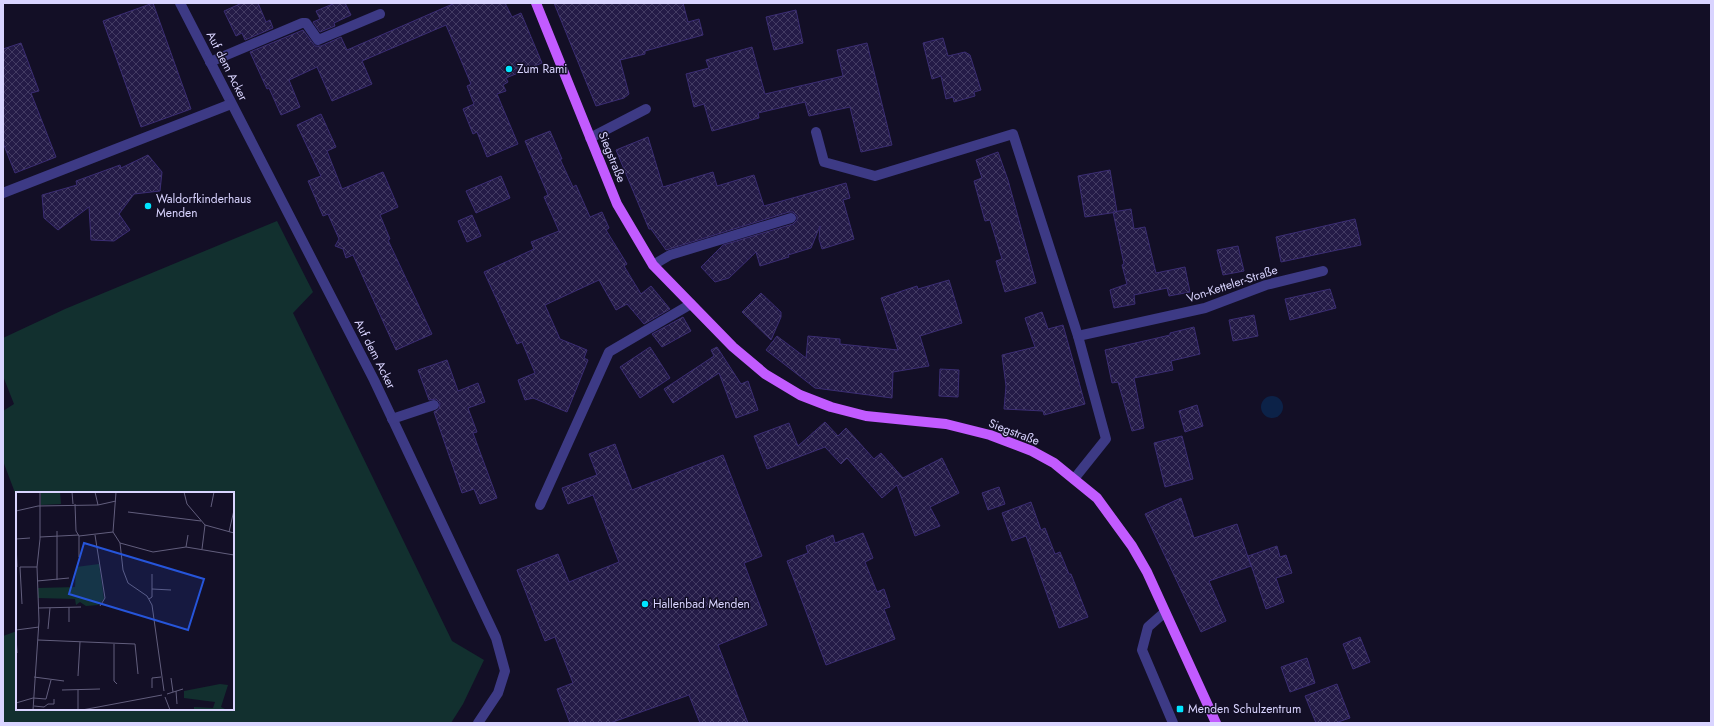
<svg xmlns="http://www.w3.org/2000/svg" width="1714" height="726" font-family="Jost,sans-serif">
  <style>
    .park { fill: #12302f }
    .water { fill: #0c2248 }
    .building { fill: url(#building-cross-hatch); stroke: #3b2d73 }
    .lines { fill: none; stroke-linecap: round; stroke-linejoin: round }
    .minor { stroke: #3d3a85; stroke-width: 10 }
    .major { stroke: #c25bff; stroke-width: 10 }
    .poi-dot { fill: #00e5ff; stroke: #130f26; stroke-width: 1.5 }
    .labels { text-anchor: middle; stroke-width: 3; stroke-linejoin: round; paint-order: stroke }
    .street-label { font-size: 12px; fill: #d9d4ff; stroke: #130f26 }
    .poi-label { font-size: 12px; fill: #d9d4ff; stroke: #130f26; text-anchor: start }
    .inset-road { fill: none; stroke: #625e7d; stroke-width: 1 }
    .view { fill: #2655da; fill-opacity: 0.15; stroke: #2655da; stroke-width: 2 }
    .inset-edge { fill: none; stroke: #d9d4ff; stroke-width: 2 }
  </style>
  <defs>
    <pattern id="building-cross-hatch" width="8" height="8" patternUnits="userSpaceOnUse"><rect width="8" height="8" fill="#241b47"/><path d="M0 0l8 8M0 8l8-8" fill="none" stroke="#433b63"/></pattern>
  </defs>
  <rect width="100%" height="100%" fill="#130f26"/>
  <!-- park -->
  <path class="park" d="M277,221L313,292L293,313L452,641L484,660L463,704L451,723H3V636L17,631V709H233V493H17V498L3,461V411L14,404L3,376V338L65,309Z"/>
  <!-- water -->
  <circle class="water" cx="1272" cy="407" r="11"/>
  <!-- building -->
  <g class="building">
    <path d="M153,3L191,109L141,127L103,21Z"/>
    <path d="M242,3H258L266,22L270,20L273,28L245,40L242,33L236,36L224,11Z"/>
    <path d="M335,3H345L351,15L334,23L335,26L320,32L313,22L320,19L316,11Z"/>
    <path d="M455,3H505L512,17L521,13L542,63L506,78L508,82L503,85L506,91L497,94L518,144L487,157L477,132L473,134L463,109L474,104L467,86L471,84L446,25L362,61L372,84L332,101L317,67L289,80L300,107L281,115L269,88L267,89L250,52L303,30L315,46H321L341,37L347,50Z"/>
    <path d="M554,3H683L688,22L699,19L703,35L645,51V54L620,60L629,94L624,98L596,106Z"/>
    <path d="M796,10L803,43L774,50L766,17Z"/>
    <path d="M943,38L948,56L965,52L970,55L981,90L974,92L975,96L954,102L953,97L946,99L941,76L932,79L923,43Z"/>
    <path d="M21,43L39,91L31,93L56,157L15,173L3,143V49Z"/>
    <path d="M867,43L892,145L861,152L850,107L809,116L805,102L758,113L759,118L712,131L704,104L694,107L686,74L709,68L706,60L752,47L765,94L843,76L837,50Z"/>
    <path d="M321,114L336,147L327,151L342,189L383,172L398,207L380,215L390,239L388,240L432,334L396,350L353,255L346,258L343,249L335,246L339,239L328,214L323,216L308,181L321,176L297,125Z"/>
    <path d="M550,131L562,159H560L573,187L576,185L590,217L602,212L609,228L606,230L627,264L624,266L641,294L651,286L670,309L644,324L627,304L616,310L599,280L545,305L560,339L587,350L584,358L588,360L567,412L533,398L525,400L518,380L535,373L522,342L517,344L484,272L534,249L531,242L559,231L544,197L548,195L525,141Z"/>
    <path d="M648,137L663,187L713,172L717,186L754,175L764,206L846,183L850,198L843,200L854,239L822,249L819,239L820,226L811,248L788,255L789,257L760,266L756,252L729,278L715,282L701,267L723,245L793,224L797,220V216L793,212H789L666,250L651,229H649L616,150Z"/>
    <path d="M998,152L1008,180L1036,283L1005,292L996,261L1002,259L990,220L985,221L974,181L982,178L976,160Z"/>
    <path d="M148,155L162,172L160,191L134,194L119,214L130,230L114,241L91,240L89,207L58,230L44,218L42,195L77,185L76,181L120,165L121,168Z"/>
    <path d="M1110,170L1117,212L1085,217L1078,176Z"/>
    <path d="M501,176L510,198L476,213L466,191Z"/>
    <path d="M1131,209L1134,229L1145,227L1156,273L1185,267L1190,292L1169,296L1167,288L1134,295L1135,304L1114,308L1110,290L1127,284L1122,265L1124,264L1113,212Z"/>
    <path d="M472,215L481,236L467,242L458,221Z"/>
    <path d="M1355,219L1361,245L1281,262L1276,237Z"/>
    <path d="M1238,246L1244,271L1223,275L1217,250Z"/>
    <path d="M949,280L962,323L920,336L929,366L893,372L892,398L815,388L766,350L777,336L806,358L808,336L840,339V344L898,350L881,298L917,286L918,289Z"/>
    <path d="M1330,289L1336,308L1290,320L1285,299Z"/>
    <path d="M761,293L781,312V317L771,340L742,312Z"/>
    <path d="M1042,312L1048,329L1063,325L1085,404L1044,415L1043,411L1004,409L1006,386L1002,355L1035,347L1025,318Z"/>
    <path d="M1254,315L1258,336L1233,341L1229,320Z"/>
    <path d="M683,317L691,331L662,347L652,334Z"/>
    <path d="M1194,327L1200,354L1171,361L1173,370L1134,378L1144,428L1132,431L1118,382L1112,383L1105,350L1170,335V333Z"/>
    <path d="M650,347L670,378L640,398L620,367Z"/>
    <path d="M717,347L741,384L748,381L758,410L736,418L719,373L673,403L664,389L714,356L711,350Z"/>
    <path d="M447,360L458,391L478,383L485,402L468,408L477,432L473,433L497,498L480,504L474,489L462,493L434,412L439,409L440,403L436,399L429,400L418,370Z"/>
    <path d="M940,369L959,370L958,397L939,396Z"/>
    <path d="M1197,405L1203,426L1185,432L1179,411Z"/>
    <path d="M825,422L838,436L846,428L874,459L881,453L903,478L942,458L959,493L930,507L940,526L915,536L897,485L882,498L847,458L841,464L825,447L767,469L754,436L789,423L798,446Z"/>
    <path d="M1182,436L1193,479L1165,487L1154,443Z"/>
    <path d="M615,444L632,490L723,455L762,556L744,563L767,625L718,645L748,723H700L689,695L610,723H570L557,689L573,683L555,637L545,641L517,570L558,554L569,582L619,562L593,495L568,504L562,488L597,475L589,454Z"/>
    <path d="M999,487L1005,504L988,510L982,493Z"/>
    <path d="M1181,498L1194,538L1237,524L1251,566L1209,581L1226,621L1201,632L1145,514Z"/>
    <path d="M1031,502L1041,530L1045,528L1055,554L1060,552L1069,574H1071L1088,617L1059,628L1026,536L1012,541L1002,513Z"/>
    <path d="M863,533L873,558L865,562L877,592L884,589L890,607L884,609L895,639L826,665L787,561L808,553L806,546L833,535L835,543Z"/>
    <path d="M1277,546L1280,557L1286,555L1292,573L1276,578L1284,602L1266,609L1248,556Z"/>
    <path d="M1360,637L1370,662L1353,669L1343,644Z"/>
    <path d="M1307,658L1315,683L1290,692L1281,667Z"/>
    <path d="M1337,684L1350,718L1335,723H1316L1305,696Z"/>
  </g>
  <g class="lines">
    <!-- minor -->
    <g class="minor">
      <path d="M180,3L374,380L496,638L505,671L498,693L478,723"/>
      <path d="M210,62L302,23H306L318,40L380,14"/>
      <path d="M816,132L824,162L875,176L1013,134L1078,336L1106,439L1074,479"/>
      <path d="M590,138L646,109"/>
      <path d="M3,193L231,104"/>
      <path d="M653,265L670,255L791,218"/>
      <path d="M1078,336L1205,308L1266,285L1323,271"/>
      <path d="M392,419L434,405"/>
      <path d="M540,505L609,352L691,304"/>
      <path d="M1165,612L1148,627L1142,650L1173,723"/>
    </g>
    <!-- major -->
    <path class="major" d="M536,3L617,204L653,265L733,347L765,374L800,395L831,407L866,416L946,424L990,435L1032,451L1054,463L1097,498L1132,546L1147,572L1216,723"/>
  </g>
  <!-- markers -->
  <g class="poi-dot">
    <circle cx="509" cy="69" r="4"/>
    <circle cx="148" cy="206" r="4"/>
    <circle cx="645" cy="604" r="4"/>
    <rect x="1176" y="705" width="8" height="8" rx="2"/>
  </g>
  <g class="labels">
    <!-- street labels -->
    <g class="street-label">
      <text transform="translate(227 66) rotate(63)" y="4">Auf dem Acker</text>
      <text transform="translate(612 157) rotate(68)" y="4">Siegstraße</text>
      <text transform="translate(1232 284) rotate(-18)" y="4">Von-Ketteler-Straße</text>
      <text transform="translate(375 354) rotate(63)" y="4">Auf dem Acker</text>
      <text transform="translate(1014 432) rotate(21)" y="4">Siegstraße</text>
    </g>
    <!-- poi labels -->
    <g class="poi-label">
      <text x="517" y="73">Zum Rami</text>
      <text x="156" y="203">Waldorfkinderhaus<tspan x="156" dy="14">Menden</tspan></text>
      <text x="653" y="608">Hallenbad Menden</text>
      <text x="1188" y="713">Menden Schulzentrum</text>
    </g>
  </g>
  <!-- overview -->
  <g transform="translate(16 492)">
    <rect width="218" height="218" fill="#130f26"/>
    <path d="M204,192L212,193L205,215L211,218H178V215L197,216L199,210L168,206V199Z" fill="#12302f"/>
    <path d="M25,0H44L45,12L25,13Z" fill="#12302f"/>
    <path d="M83,72L88,107L82,113L70,114L64,110L60,113L59,107L22,106V96L59,95L60,75Z" fill="#12302f"/>
    <path class="inset-road" d="M56,0L57,12M79,0L82,13M100,0L97,40L104,51L107,78L112,91L131,104L136,113L148,199M168,0L171,12L189,33L218,41M59,12L60,39L63,44L97,40M195,15L198,0M0,19L22,14L82,13L100,9M112,20L185,29M213,40L218,18M79,43L89,106L84,114M24,45L63,43M0,47L14,46M0,50L1,75M104,51L137,60L170,55L218,63M170,55L172,43M186,57L189,33M63,65V44M4,75L6,112M4,75H21M41,88V39M21,89L53,86M136,97L155,98M133,107L136,105V82M53,115V130M23,116L65,115M32,137L34,116M0,138L23,135M0,144L1,161M22,148L119,152L122,182M98,152V189L101,192M62,184L64,150M18,185L48,189M155,186L157,200M136,196V186L145,185M46,198L84,197M160,199L161,212M151,202L167,197M149,205L154,218M0,211L17,206L30,207L35,188M18,214L28,215L32,212H38V207M17,218L23,129L21,75L24,47V0M62,218V198M66,218L146,203"/>
    <path class="view" d="M68,51L188,87L172,138L53,102Z"/>
    <rect width="218" height="218" class="inset-edge"/>
  </g>
  <!-- border -->
  <rect width="1714" height="726" fill="none" stroke="#d9d4ff" stroke-width="8"/>
</svg>
